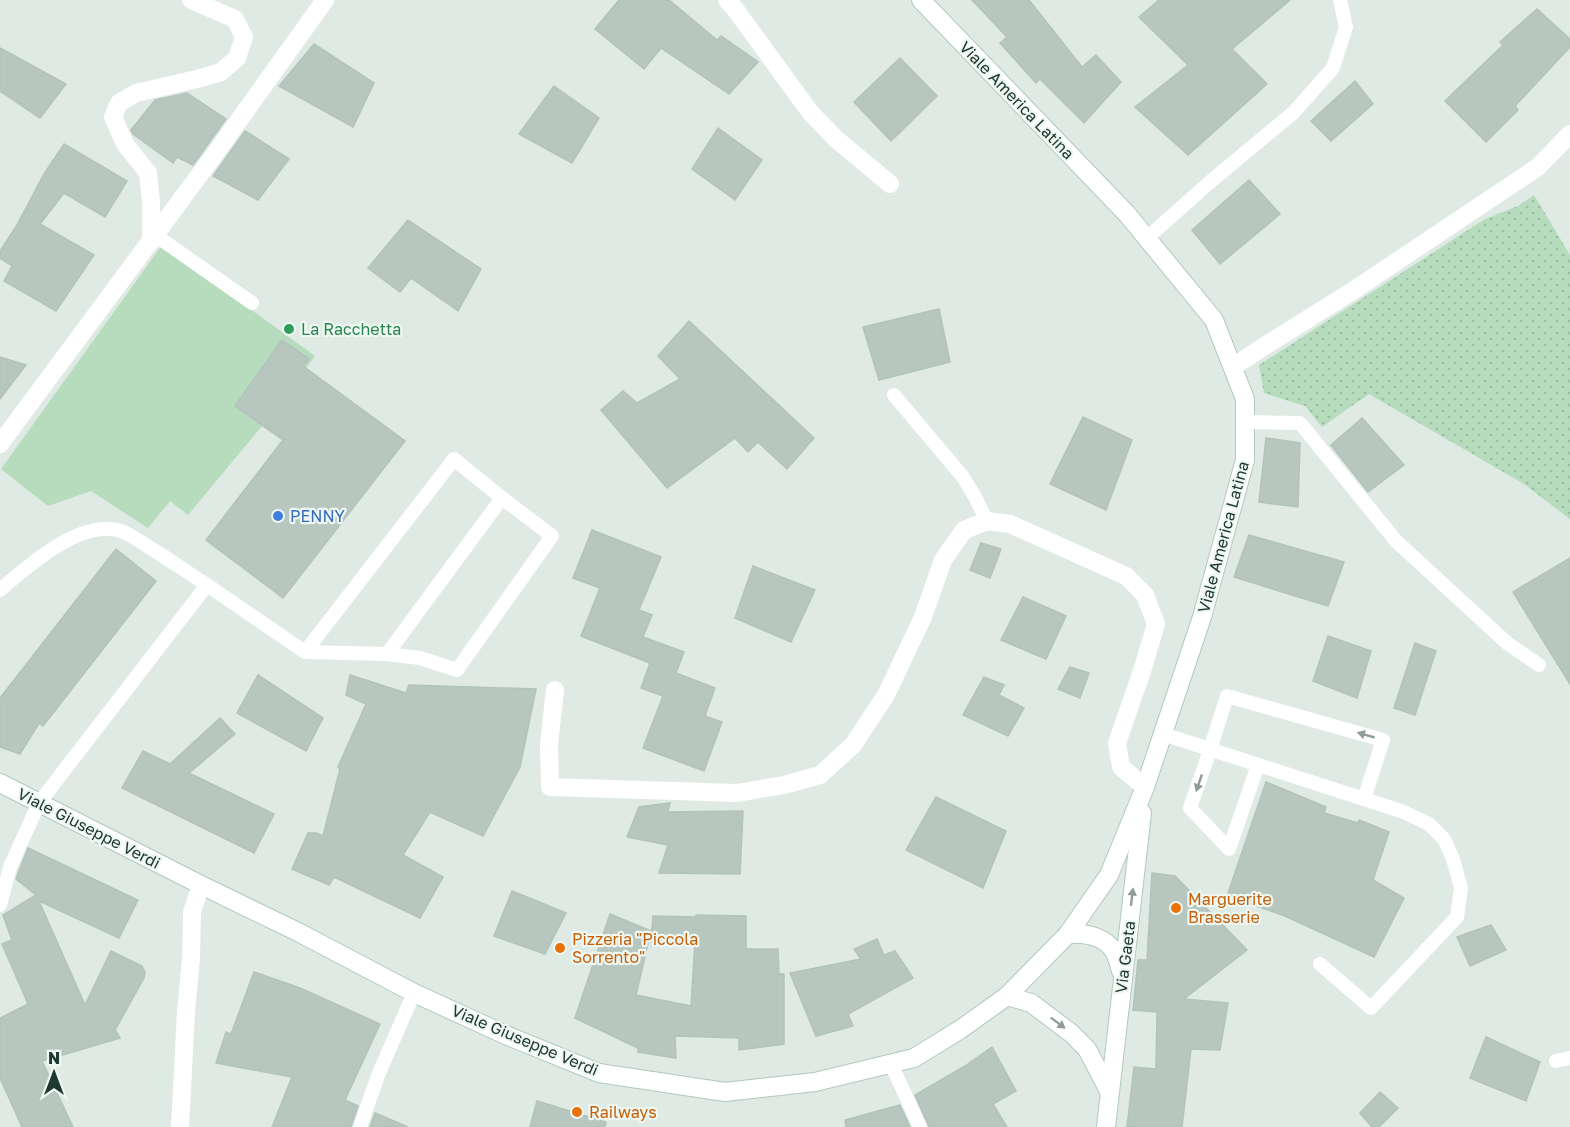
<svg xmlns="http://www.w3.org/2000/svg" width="1570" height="1127" font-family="'Golos Text',sans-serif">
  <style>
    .green { fill: url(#green-dots) }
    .pitch { fill: #b6dbbd }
    .building { fill: #b7c7bf; stroke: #b1c3ba; stroke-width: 1.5 }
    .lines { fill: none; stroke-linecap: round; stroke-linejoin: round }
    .secondary-casing { stroke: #b1c9be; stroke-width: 20 }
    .service { stroke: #fff; stroke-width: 14 }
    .minor { stroke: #fff; stroke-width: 18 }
    .secondary { stroke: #fff; stroke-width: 18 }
    .oneway { fill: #909c98 }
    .leisure-dot { fill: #2e9e5b; stroke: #eef7f2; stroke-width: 2 }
    .shop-dot { fill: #3f7fe0; stroke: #eef7f2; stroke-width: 2 }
    .food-dot { fill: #e8710a; stroke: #eef7f2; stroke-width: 2 }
    .labels { text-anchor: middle; stroke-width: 4.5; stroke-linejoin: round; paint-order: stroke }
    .street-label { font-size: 16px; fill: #203930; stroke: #eef7f2 }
    .leisure-label { font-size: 16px; fill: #27864d; stroke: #eef7f2; text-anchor: start }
    .shop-label { font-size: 16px; fill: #366cbe; stroke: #eef7f2; text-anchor: start }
    .food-label { font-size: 16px; fill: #c56008; stroke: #eef7f2; text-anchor: start }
  </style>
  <defs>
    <pattern id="green-dots" width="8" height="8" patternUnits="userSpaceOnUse" patternTransform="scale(1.5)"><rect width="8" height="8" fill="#b6dbbd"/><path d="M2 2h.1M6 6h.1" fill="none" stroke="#9cbda3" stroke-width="1.8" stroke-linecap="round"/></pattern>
  </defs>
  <rect width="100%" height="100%" fill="#deeae3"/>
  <!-- green -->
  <path class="green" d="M1534,195L1570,255V519L1524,484L1369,394L1322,427L1305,406L1264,393L1259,365L1485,219L1518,206Z"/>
  <!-- pitch -->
  <path class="pitch" d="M162,245L315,356L262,426L188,515L170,501L148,528L91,491L48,506L1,469Z"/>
  <!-- building -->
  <g class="building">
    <path d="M619,0H669L717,40L721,36L758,62L729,94L661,48L644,69L595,29Z"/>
    <path d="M972,0H1029L1082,67L1096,55L1121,82L1084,123L1040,79L1036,83L1000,43L1007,37Z"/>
    <path d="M1159,0H1290L1232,49L1267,84L1188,155L1135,107L1188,65L1139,17Z"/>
    <path d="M1537,9L1570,39V47L1515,106L1518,110L1486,142L1445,101L1503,45L1500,42Z"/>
    <path d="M314,44L374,83L353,127L279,86Z"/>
    <path d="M0,48L66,84L40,118L0,91Z"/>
    <path d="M900,58L937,96L891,141L854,102Z"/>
    <path d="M1355,81L1373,104L1331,141L1311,121Z"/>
    <path d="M554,86L599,118L572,163L519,134Z"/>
    <path d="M187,93L226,119L193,165L177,157L173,163L133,134L131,130L155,100Z"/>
    <path d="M718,128L762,160L735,200L692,169Z"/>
    <path d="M245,131L289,159L258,200L213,176Z"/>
    <path d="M64,144L127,181L105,217L64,193L40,224L94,255L56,311L4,281L12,266L0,258V251L17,225L44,174Z"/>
    <path d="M1249,180L1280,214L1220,264L1192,230Z"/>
    <path d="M408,220L481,269L458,311L411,278L400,292L368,268Z"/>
    <path d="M939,309L950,362L879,380L863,327Z"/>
    <path d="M689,321L814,438L787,469L758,442L748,452L735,438L667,488L601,410L623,391L637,403L680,379L658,356Z"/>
    <path d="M282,340L309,359L303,366L405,441L283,598L206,540L283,440L235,406Z"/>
    <path d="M0,357L26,365L0,399Z"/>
    <path d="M1083,417L1132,440L1106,510L1050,484Z"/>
    <path d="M1362,418L1404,465L1368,492L1331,445Z"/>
    <path d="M1266,438L1300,443L1298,507L1259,502Z"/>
    <path d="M592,530L661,557L639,610L652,615L643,637L684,652L676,673L715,688L705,716L722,722L704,771L643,748L663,696L641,688L650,663L581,636L600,588L573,578Z"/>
    <path d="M1249,535L1344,562L1328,606L1234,577Z"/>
    <path d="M981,543L1001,549L990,578L970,570Z"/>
    <path d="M116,549L156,581L43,726L39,723L20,754L0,747V698Z"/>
    <path d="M1570,558V684L1513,592Z"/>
    <path d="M753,566L815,590L791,642L735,618Z"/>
    <path d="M1023,597L1066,616L1046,659L1001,640Z"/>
    <path d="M1328,636L1371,651L1357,698L1313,681Z"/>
    <path d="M1415,643L1436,651L1415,715L1394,708Z"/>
    <path d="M1070,667L1089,673L1080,698L1058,689Z"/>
    <path d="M258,675L323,718L306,751L237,713Z"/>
    <path d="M350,675L406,693L409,685L536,689L520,767L483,836L430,812L403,855L443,877L420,918L334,877L329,885L292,869L308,833H316L323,836L340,769L338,767L366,704L346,695Z"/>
    <path d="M984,677L1004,685L999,695L1024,708L1008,736L963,715Z"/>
    <path d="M220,718L235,734L189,773L274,814L254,853L122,788L143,751L170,764Z"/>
    <path d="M1266,782L1326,807L1324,813L1358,823L1359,820L1389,832L1373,880L1404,898L1374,957L1285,916L1227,896Z"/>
    <path d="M936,797L1006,831L983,888L906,850Z"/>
    <path d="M670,803L668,812L743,811L740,874L659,873L668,845L627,837L639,807Z"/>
    <path d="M28,848L138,900L119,938L39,901L85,1005L111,951L142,966L145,972L144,978L115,1030L120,1038L42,1061L73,1127H22L0,1078V1018L28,1004L2,944L12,940L3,915L36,895L16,879Z"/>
    <path d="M1152,873L1175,876L1247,950L1184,999L1228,1003L1220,1050L1191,1049L1182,1127H1127L1134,1067L1156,1069L1157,1012L1133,1010L1138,960H1147Z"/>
    <path d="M512,891L566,913L545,954L494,936Z"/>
    <path d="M610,914L651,931L636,995L691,1006L695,941L651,942L653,916L696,917V915L746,916V949H778L779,974H784V1044L739,1050V1038L675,1036L676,1058L638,1052V1048L575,1018Z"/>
    <path d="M1491,925L1506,950L1470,966L1457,937Z"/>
    <path d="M877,939L884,955L895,951L913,978L848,1014L853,1026L816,1036L790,973L861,959L854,949Z"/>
    <path d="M254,972L300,988L380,1024L345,1100L358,1106L351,1127H272L292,1077L216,1063L226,1032L231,1034Z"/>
    <path d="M1486,1037L1540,1062L1526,1101L1470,1078Z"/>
    <path d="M992,1047L1016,1091L993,1104L1007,1127H929L915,1095L965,1066Z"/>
    <path d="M1380,1092L1398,1108L1379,1127H1372L1360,1113Z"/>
    <path d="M537,1101L606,1122L605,1127H530Z"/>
    <path d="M900,1105L910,1127H846L845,1120Z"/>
    <path d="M375,1113L408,1127H370Z"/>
  </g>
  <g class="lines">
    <!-- secondary casing -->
    <g class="secondary-casing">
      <g id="secondary">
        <path d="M0,783L201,885L298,932L414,993L508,1036L599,1073L725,1092L815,1082L914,1058L961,1029L1007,996L1068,934L1109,875L1145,787L1202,617L1245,460V399L1214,320L1127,214L921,0"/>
        <path d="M1068,934C1085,933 1106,936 1115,953C1118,958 1119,965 1121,971"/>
        <path d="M1007,996L1031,1003L1071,1033L1087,1049L1109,1091"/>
        <path d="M1106,1127L1142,813"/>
      </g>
    </g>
    <!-- service -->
    <g class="service">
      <path d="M155,235L252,303"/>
      <path d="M1147,238L1210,182L1293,113L1333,68L1346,27L1340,0"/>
      <path d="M894,395L963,477L975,497L987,521"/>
      <path d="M1245,422L1300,423L1396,541L1507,643L1539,665"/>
      <path d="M0,590C28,566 81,518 121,531C134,536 145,545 157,552C174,563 190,574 207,585"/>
      <path d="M387,654L420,658L457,670L552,536L502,498"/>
      <path d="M1163,734L1404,812L1429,824L1444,839L1453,859L1461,888L1457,917L1371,1008L1320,964"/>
      <path d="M1258,765L1229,849L1190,808L1210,750L1227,696L1383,740L1364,799"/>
      <path d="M0,905L10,867L39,803L207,585L305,652L387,654L502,498L454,459L305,652"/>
      <path d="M1556,1061L1570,1058"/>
      <path d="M891,1064L920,1127"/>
      <path d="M360,1127L379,1073L414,993"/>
    </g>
    <!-- minor -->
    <g class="minor">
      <path d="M727,0L735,9L810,112L836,139L890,184"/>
      <path d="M151,242V202L148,173L125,144L113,117L119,103L136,93L197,79L221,72L237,58L244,37L235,19L191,0"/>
      <path d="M1233,367L1263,347L1351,292L1538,167L1570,134"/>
      <path d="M0,444L212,158L325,0"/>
      <path d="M555,690L549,744L550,787L737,793L784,785L820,775L853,745L886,695L923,617L943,560L964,530L987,521L1010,524L1126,576L1145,595L1156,624L1142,671L1117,743L1121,767L1145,787"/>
      <path d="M180,1127L186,1012L191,959L192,912L201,885"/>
    </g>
    <!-- secondary -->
    <use href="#secondary" class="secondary"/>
  </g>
  <!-- one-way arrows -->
  <defs><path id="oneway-solid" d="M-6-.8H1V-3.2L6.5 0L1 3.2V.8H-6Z" transform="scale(1.5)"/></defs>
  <g class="oneway">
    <use href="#oneway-solid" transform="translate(1366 735) rotate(-164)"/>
    <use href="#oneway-solid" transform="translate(1199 783) rotate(109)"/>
    <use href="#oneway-solid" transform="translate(1132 897) rotate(-83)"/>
    <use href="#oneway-solid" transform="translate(1058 1023) rotate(37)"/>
  </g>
  <!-- markers -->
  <circle class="leisure-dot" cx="289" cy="329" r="6"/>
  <circle class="shop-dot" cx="278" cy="516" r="6"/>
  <g class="food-dot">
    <circle cx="1176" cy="908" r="6"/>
    <circle cx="560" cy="948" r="6"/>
    <circle cx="577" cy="1112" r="6"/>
  </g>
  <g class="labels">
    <!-- street labels -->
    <g class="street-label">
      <text transform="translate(1017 100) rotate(46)" y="6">Viale America Latina</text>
      <text transform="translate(1223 537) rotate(-75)" y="6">Viale America Latina</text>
      <text transform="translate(89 828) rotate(27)" y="6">Viale Giuseppe Verdi</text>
      <text transform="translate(1125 957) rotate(-83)" y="6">Via Gaeta</text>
      <text transform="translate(525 1040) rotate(23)" y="6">Viale Giuseppe Verdi</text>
    </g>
    <!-- leisure labels -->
    <g class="leisure-label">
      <text x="301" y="335">La Racchetta</text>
    </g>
    <!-- shop labels -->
    <g class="shop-label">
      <text x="290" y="522">PENNY</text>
    </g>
    <!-- food labels -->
    <g class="food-label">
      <text x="1188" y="905">Marguerite<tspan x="1188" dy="18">Brasserie</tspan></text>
      <text x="572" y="945">Pizzeria "Piccola<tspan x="572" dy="18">Sorrento"</tspan></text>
      <text x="589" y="1118">Railways</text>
    </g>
  </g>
  <!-- north arrow -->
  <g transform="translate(54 1073)" stroke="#eef7f2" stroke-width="4.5" paint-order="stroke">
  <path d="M0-4.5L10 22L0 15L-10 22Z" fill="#203930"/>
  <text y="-9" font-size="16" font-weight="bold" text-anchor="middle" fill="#203930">N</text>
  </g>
</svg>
